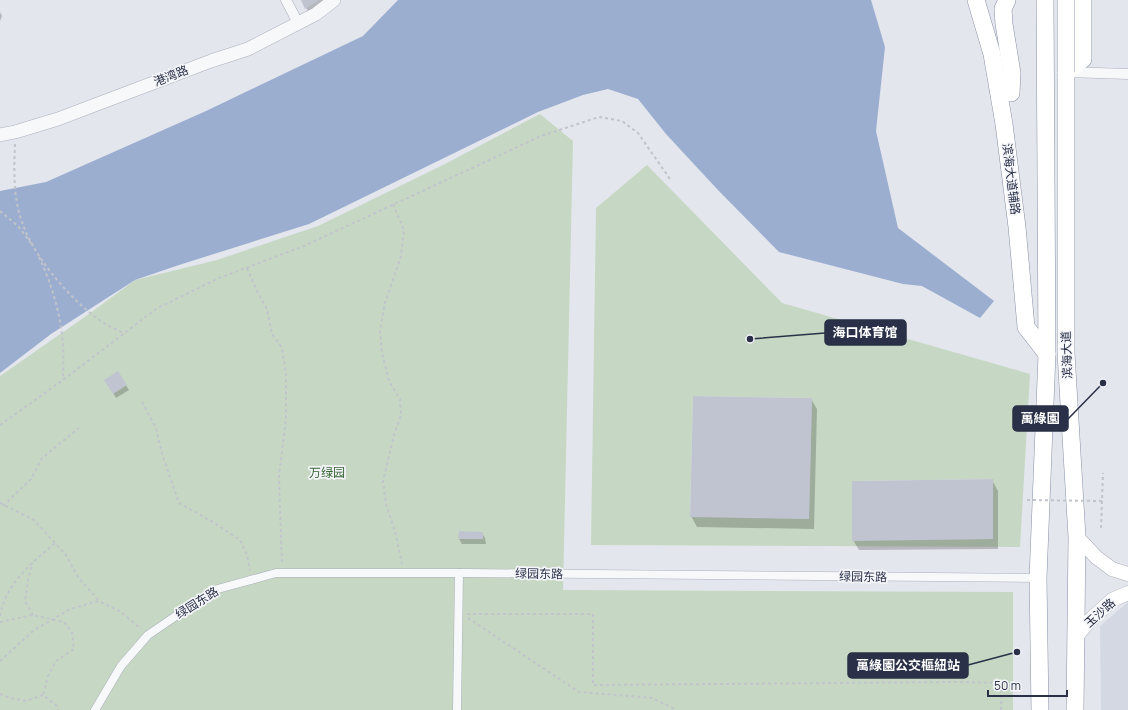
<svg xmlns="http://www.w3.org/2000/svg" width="1128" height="710" font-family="Manrope,'Noto Sans SC',sans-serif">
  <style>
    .built { fill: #d4d8e2 }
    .green { fill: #c6d8c3; fill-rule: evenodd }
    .water { fill: #9baed0 }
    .shadow { fill: #0003 }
    .building { fill: #c0c4d0 }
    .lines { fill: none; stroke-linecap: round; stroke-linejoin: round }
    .pedestrian-casing { stroke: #abafbb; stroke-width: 9 }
    .minor-casing { stroke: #abafbb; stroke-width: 11 }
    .tertiary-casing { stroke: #abafbb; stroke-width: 14 }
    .secondary-casing { stroke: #abafbb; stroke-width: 15 }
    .trunk-casing { stroke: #8990a5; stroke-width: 18 }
    .path { stroke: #c1c4cb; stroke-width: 2; stroke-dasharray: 3 3; stroke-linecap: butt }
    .pedestrian { stroke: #f7f8fa; stroke-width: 8 }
    .minor { stroke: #f7f8fa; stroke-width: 10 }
    .tertiary { stroke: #f7f8fa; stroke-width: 13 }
    .secondary { stroke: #fff; stroke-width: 14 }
    .trunk { stroke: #fff; stroke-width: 17 }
    .trunk-bridge-casing { stroke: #8990a5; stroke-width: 18; stroke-linecap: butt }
    .path-bridge { stroke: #c1c4cb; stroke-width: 2; stroke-dasharray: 3 3; stroke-linecap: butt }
    .trunk-bridge { stroke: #fff; stroke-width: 17 }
    .labels { text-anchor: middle; stroke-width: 3.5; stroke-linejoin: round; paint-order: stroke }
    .street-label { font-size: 12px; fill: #293047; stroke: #f4f5f9 }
    .park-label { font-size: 12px; fill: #376534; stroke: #f4f5f9 }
    .leader { fill: none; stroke: #293047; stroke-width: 1.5 }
    .callout-dot { fill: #293047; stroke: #f4f5f9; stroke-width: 1.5 }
    .callout { fill: #293047; stroke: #293047; stroke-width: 1.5 }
    .callout-label { font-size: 13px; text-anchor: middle; font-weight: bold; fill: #fff }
  </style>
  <rect width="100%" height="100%" fill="#e3e6ed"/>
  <!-- built -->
  <path class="built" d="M1128,602V710H1101L1100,626Z"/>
  <!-- green -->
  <g class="green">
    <path d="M540,114L573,141L563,590L1013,592V710H0V376L89,314L135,280L217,260L318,226L443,165Z"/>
    <path d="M647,165L782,303L1030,374L1020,547L591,545L596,208ZM693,396L812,398L809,519L690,516ZM993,479V539L853,540L852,481Z"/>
  </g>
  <!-- water -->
  <path class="water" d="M398,0H871L885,47L876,131L898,228L994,301L980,318L922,286L903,284L779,252L717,189L666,134L638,99L608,89L583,95L538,112L309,224L179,265L135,280L51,334L0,373V191L46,182L206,111L363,36Z"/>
  <!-- shadow -->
  <g class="shadow">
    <path d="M302,0H339L312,19Z"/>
    <path d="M0,12L2,16L0,21Z"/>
    <path d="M118,373L129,390L116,398L106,381Z"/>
    <path d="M811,399L817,409L814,529L697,527L691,516Z"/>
    <path d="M992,480L998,491V549L859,550L853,540Z"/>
    <path d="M482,533L485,538L486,544H462L459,539Z"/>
  </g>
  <!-- building -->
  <g class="building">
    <path d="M301,0H319L305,9Z"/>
    <path d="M118,371L127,385L113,394L104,380Z"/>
    <path d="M693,396L812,398L809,519L690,517Z"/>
    <path d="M993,479V539L852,541V481Z"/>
    <path d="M459,531L483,532V539H458Z"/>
  </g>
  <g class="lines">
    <!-- pedestrian casing -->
    <g class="pedestrian-casing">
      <g id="pedestrian">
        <path d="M95,710L121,666L148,635L214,590L276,573H467L1038,578"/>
        <path d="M457,710L459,573"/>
      </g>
    </g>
    <!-- minor casing -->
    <g class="minor-casing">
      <g id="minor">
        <path d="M286,0L298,23"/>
        <path d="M1066,72L1128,74"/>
      </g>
    </g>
    <!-- tertiary casing -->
    <g class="tertiary-casing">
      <path id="tertiary" d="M0,135L15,132L58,119L211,61L248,49L316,14L334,0"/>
    </g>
    <!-- secondary casing -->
    <g class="secondary-casing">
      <g id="secondary">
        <path d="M1077,537L1096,557L1112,569L1128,574"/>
        <path d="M1076,637L1089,621L1112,600L1128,593"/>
      </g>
    </g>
    <!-- trunk casing -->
    <g class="trunk-casing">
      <g id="trunk">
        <path d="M976,0L992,54L1004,124L1017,227L1026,327L1047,354"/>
        <path d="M1007,0L1003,9L1004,24L1012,73L1011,93"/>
        <path d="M1040,710L1038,578L1047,354L1045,0"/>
        <path d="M1075,710L1077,537L1066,353V72L1083,59V0"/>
      </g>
    </g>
    <!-- path -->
    <g class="path">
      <path d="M15,144C14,170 13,197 22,222C33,256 70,299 98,319C106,325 116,329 125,334"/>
      <path d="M393,204L404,230L401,256L385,303L380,331L382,353L389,381L400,399L401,415L394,435L383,481L386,504L396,535L402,564"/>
      <path d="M0,211L18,226L33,246"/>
      <path d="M39,257C52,285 61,315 63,346C64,358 63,369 63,380"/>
      <path d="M247,268L257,291L267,309L272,334L282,348L286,373V418L279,476L282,564"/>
      <path d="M142,402L156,428L162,454L179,503L213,522L240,540L247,555L250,571"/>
      <path d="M0,425L63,380L156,309L219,278L304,246L541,136L599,117L622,121L638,133L670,179"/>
      <path d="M0,503L34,520L66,555L78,577L99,601"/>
      <path d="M3,506L31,479L42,458L79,428"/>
      <path d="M1101,528L1103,473"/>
      <path d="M467,614H593V685L957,682L1002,683L1001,710"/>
      <path d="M33,615L25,601L28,579L33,563"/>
      <path d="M0,616C6,583 31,564 55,543"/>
      <path d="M468,618L579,692L652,698L677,710"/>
      <path d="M0,622L33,615L64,622L72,632L74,649L56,661L48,676L43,695"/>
      <path d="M0,661L33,631L70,609L99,601L121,612L141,629"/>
      <path d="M0,694L10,698L26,701L43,695L57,706L58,710"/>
    </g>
    <!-- pedestrian -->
    <use href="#pedestrian" class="pedestrian"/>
    <!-- minor -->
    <use href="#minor" class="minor"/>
    <!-- tertiary -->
    <use href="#tertiary" class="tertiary"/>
    <!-- secondary -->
    <use href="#secondary" class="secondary"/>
    <!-- trunk -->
    <use href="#trunk" class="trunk"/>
    <!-- trunk-bridge casing -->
    <g class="trunk-bridge-casing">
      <path id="trunk-bridge" d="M1066,72V0"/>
    </g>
    <!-- path-bridge -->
    <path class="path-bridge" d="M1027,500L1102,501"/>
    <!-- trunk-bridge -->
    <use href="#trunk-bridge" class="trunk-bridge"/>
  </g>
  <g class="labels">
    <!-- street labels -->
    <g class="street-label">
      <text transform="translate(171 76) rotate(-21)" y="4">港湾路</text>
      <text transform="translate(1011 179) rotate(83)" y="4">滨海大道辅路</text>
      <text transform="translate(1067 355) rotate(-92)" y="4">滨海大道</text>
      <text transform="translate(539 574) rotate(1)" y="4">绿园东路</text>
      <text transform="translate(863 577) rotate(1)" y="4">绿园东路</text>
      <text transform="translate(197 603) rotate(-32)" y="4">绿园东路</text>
      <text transform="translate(1100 613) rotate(-42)" y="4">玉沙路</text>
    </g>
    <!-- park labels -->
    <g class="park-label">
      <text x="327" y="477">万绿园</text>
    </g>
  </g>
  <!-- callouts -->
  <path class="leader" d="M750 339L825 333M1103 383L1068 419M1017 652L968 665"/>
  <g class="callout-dot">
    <circle cx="750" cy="339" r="4"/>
    <circle cx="1103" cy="383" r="4"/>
    <circle cx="1017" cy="652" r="4"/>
  </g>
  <g class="callout">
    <rect x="825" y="320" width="81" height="25" rx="4"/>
    <rect x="1013" y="406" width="55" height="25" rx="4"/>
    <rect x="848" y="653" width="120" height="25" rx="4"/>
  </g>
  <g class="callout-label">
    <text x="865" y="337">海口体育馆</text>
    <text x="1040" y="423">萬綠園</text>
    <text x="908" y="670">萬綠園公交樞紐站</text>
  </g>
  <!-- scale -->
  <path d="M988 690v6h79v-6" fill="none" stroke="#293047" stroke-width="2"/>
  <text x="994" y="690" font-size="12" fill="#293047" stroke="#f4f5f9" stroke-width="3" paint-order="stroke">50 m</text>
</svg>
